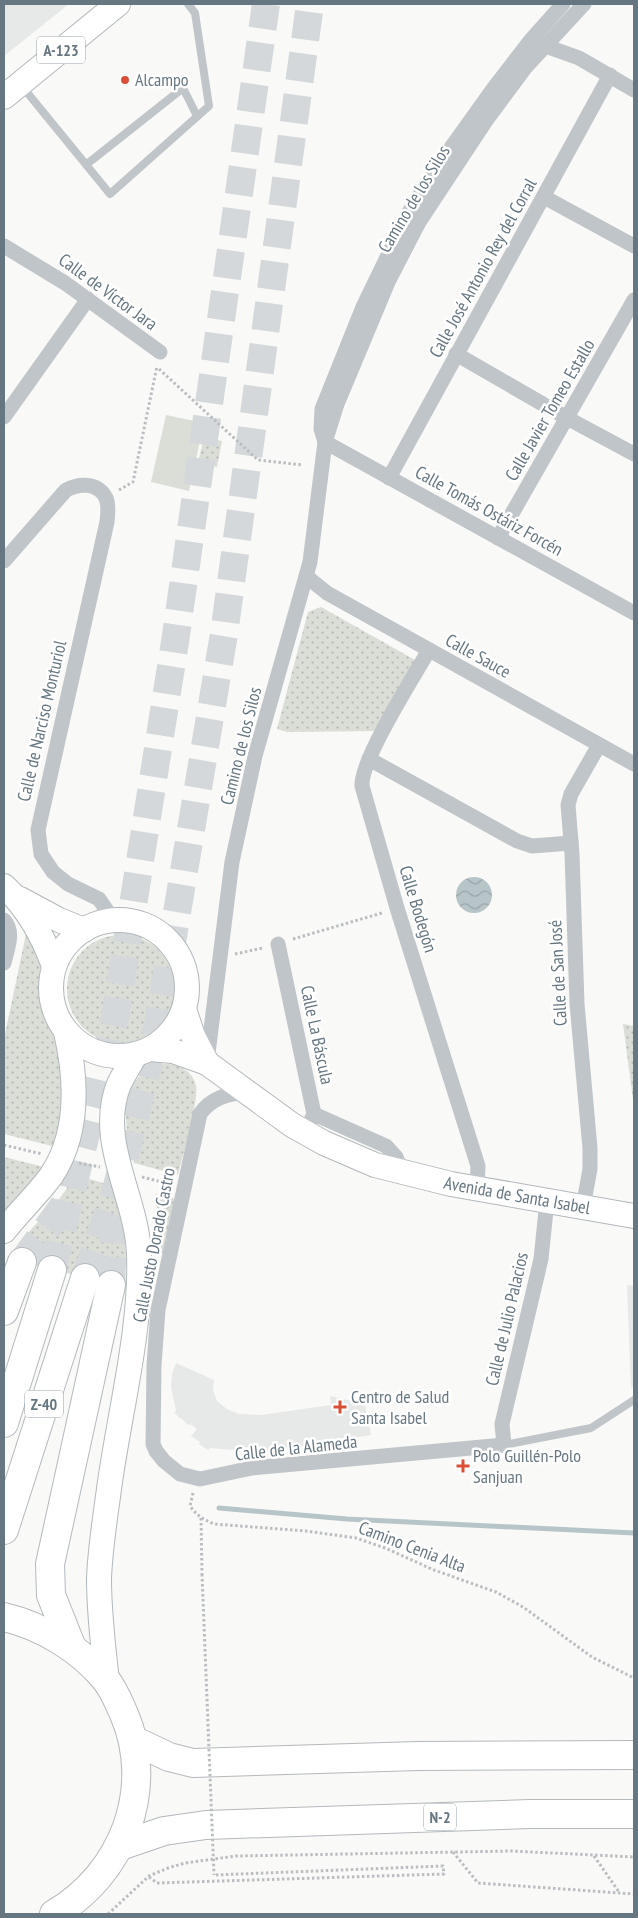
<svg xmlns="http://www.w3.org/2000/svg" width="638" height="1918" font-family="'PT Sans Narrow',sans-serif">
  <style>
    .built { fill: #e7e9e8 }
    .green { fill: url(#green-dots) }
    .pitch { fill: #daded7 }
    .water { fill: url(#water-waves) }
    .lines { fill: none; stroke-linecap: round; stroke-linejoin: round }
    .stream { stroke: #b8c5c8; stroke-width: 5 }
    .highway-tunnel { stroke: #d4d8da; stroke-width: 28; stroke-dasharray: 28 14; stroke-linecap: butt }
    .primary-casing { stroke: #b2b8bb; stroke-width: 26 }
    .highway-casing { stroke: #b4b9bc; stroke-width: 30 }
    .path { stroke: #bbbec1; stroke-width: 3; stroke-dasharray: 2.5 2.5; stroke-linecap: butt }
    .lane { stroke: #c0c5c9; stroke-width: 8 }
    .street { stroke: #c0c5c9; stroke-width: 15 }
    .primary { stroke: #fff; stroke-width: 24 }
    .highway { stroke: #fff; stroke-width: 28 }
    .path-bridge { stroke: #bbbec1; stroke-width: 3; stroke-dasharray: 2.5 2.5; stroke-linecap: butt }
    .poi-dot { fill: #db4f36; stroke: #fff; stroke-width: 2 }
    .labels { text-anchor: middle; stroke-width: 5; stroke-linejoin: round; paint-order: stroke }
    .shield { fill: #fff; stroke: #94a0a7; stroke-width: 1 }
    .shield-label { font-size: 16px; font-weight: bold; fill: #667781 }
    .poi-label { font-size: 18px; fill: #667781; stroke: #fff; text-anchor: start }
    .street-label { font-size: 18px; fill: #667781; stroke: #fff }
  </style>
  <defs>
    <pattern id="green-dots" width="8" height="8" patternUnits="userSpaceOnUse" patternTransform="scale(1.25)"><rect width="8" height="8" fill="#daded7"/><path d="M2 2h.1M6 6h.1" fill="none" stroke="#b5b9b4" stroke-width="1.8" stroke-linecap="round"/></pattern>
    <pattern id="water-waves" width="16" height="10" patternUnits="userSpaceOnUse" patternTransform="scale(1.25)"><rect width="16" height="10" fill="#b8c5c8"/><path d="M0 5q4-4 8 0t8 0" fill="none" stroke="#99a5a8"/></pattern>
  </defs>
  <rect width="100%" height="100%" fill="#f9f9f7"/>
  <!-- built -->
  <g class="built">
    <path d="M4,4H69L4,56Z"/>
    <path d="M627,1285L634,1286V1386L631,1388Z"/>
    <path d="M176,1363L214,1380L213,1390L217,1401L227,1409L239,1414L261,1415L331,1405L330,1396L365,1404L371,1435L251,1455L249,1447L233,1450L210,1448L208,1450L199,1444L200,1442L191,1436L197,1429L190,1424L188,1425L181,1418L180,1419L174,1412L176,1411L171,1387L172,1374Z"/>
  </g>
  <!-- green -->
  <g class="green">
    <path d="M204,437L222,441L217,467L198,462Z"/>
    <path d="M321,607L415,660L376,731L287,732L277,729L308,612Z"/>
    <path d="M26,934L41,963L40,980L45,1013L56,1043L64,1097L63,1122L52,1146L4,1134V1039Z"/>
    <circle cx="121" cy="989" r="54"/>
    <path d="M623,1024L634,1026V1107Z"/>
    <path d="M163,1064C177,1063 193,1070 196,1086C199,1100 182,1158 178,1175L134,1163C127,1139 118,1096 139,1077C145,1071 155,1067 163,1064Z"/>
    <path d="M4,1157L44,1167L42,1173L10,1205L4,1214Z"/>
    <path d="M73,1174L113,1186L122,1218L126,1252L124,1288L9,1258C15,1250 21,1241 28,1233C43,1215 66,1198 73,1174Z"/>
    <path d="M155,1194L176,1199L163,1253L160,1252L161,1229Z"/>
  </g>
  <!-- pitch -->
  <path class="pitch" d="M166,415L204,423L189,491L151,482Z"/>
  <!-- water -->
  <circle class="water" cx="474" cy="895" r="18"/>
  <g class="lines">
    <!-- stream -->
    <path class="stream" d="M219,1508L347,1519L634,1533"/>
    <!-- highway-tunnel -->
    <g class="highway-tunnel">
      <path d="M22,1262L64,1205"/>
      <path d="M52,1270L115,1018L175,642L266,4"/>
      <path d="M85,1278L115,1194L158,1025L224,634L310,4"/>
      <path d="M111,1285L114,1221"/>
    </g>
    <!-- primary casing -->
    <g class="primary-casing">
      <g id="primary">
        <path d="M4,97L118,4"/>
        <path d="M4,886C28,908 43,936 54,966"/>
        <path d="M20,899L59,920L84,930"/>
        <circle cx="119" cy="988" r="68"/>
        <path d="M184,1009L193,1036L207,1063"/>
        <path id="s1" d="M150,1049L173,1051L207,1063L292,1125L324,1143L375,1165L451,1184L634,1216"/>
        <path d="M4,1231C19,1212 37,1195 51,1176C80,1133 77,1080 66,1032"/>
        <path d="M107,1681C103,1647 99,1613 99,1579C100,1549 105,1519 109,1489C119,1414 142,1329 139,1254C137,1197 96,1141 119,1084C124,1074 130,1064 136,1054"/>
      </g>
    </g>
    <!-- highway casing -->
    <g class="highway-casing">
      <g id="highway">
        <path d="M4,1311L22,1262"/>
        <path d="M4,1423L52,1270"/>
        <path d="M4,1530L85,1278"/>
        <path d="M4,1617C42,1626 81,1649 106,1680C114,1690 119,1703 124,1714C156,1789 123,1874 54,1914"/>
        <path d="M72,1648L51,1595L50,1564L111,1285"/>
        <path d="M133,1740L169,1757L193,1763L418,1756L634,1755"/>
        <path d="M120,1846L164,1831L206,1825L530,1814H634"/>
      </g>
    </g>
    <!-- path -->
    <g class="path">
      <path d="M159,369L258,460L303,465"/>
      <path d="M119,490L133,482L157,366"/>
      <path d="M293,939L382,913"/>
      <path d="M235,954L263,948"/>
      <path d="M4,1145L42,1154"/>
      <path d="M79,1163L100,1167"/>
      <path d="M142,1177L170,1184"/>
      <path d="M193,1493L190,1506C197,1516 203,1519 214,1524L306,1531L356,1538L385,1548L434,1570L496,1592L523,1607L592,1657L634,1678"/>
      <path d="M201,1518L202,1574"/>
      <path d="M453,1852L478,1883L634,1894"/>
      <path d="M594,1856L619,1892"/>
      <path d="M149,1877L157,1883L444,1874L443,1866L214,1875"/>
      <path d="M108,1914L149,1876L168,1868L185,1863L236,1856L512,1851L634,1857"/>
    </g>
    <!-- lane -->
    <g class="lane">
      <path d="M21,85L110,194L209,106L195,13L188,4"/>
      <path d="M87,164L183,88L197,116"/>
      <path d="M504,1445L591,1428L634,1400"/>
    </g>
    <!-- street -->
    <g class="street">
      <path d="M563,4L530,41L493,89L440,163L408,214L363,307L322,409L321,429L325,442L634,613"/>
      <path d="M537,43L579,58L634,90"/>
      <path d="M544,197L634,246"/>
      <path d="M4,246L65,283L160,352"/>
      <path d="M456,354L567,418L634,454"/>
      <path d="M4,417L88,299"/>
      <path d="M389,478L610,75"/>
      <path d="M498,538L634,300"/>
      <path d="M4,561L66,490C79,483 98,482 106,498C109,505 108,514 107,522L38,830L41,854L53,872L68,884L99,899L114,921"/>
      <path d="M306,576L327,593L634,764"/>
      <path d="M429,650C414,676 360,761 362,786L397,908L478,1166L477,1189"/>
      <path d="M369,759L517,841L532,846L571,843"/>
      <path d="M4,920C15,932 7,949 4,963"/>
      <path d="M278,944L314,1114L305,1133"/>
      <path d="M207,1061L232,862L255,756L310,562L325,442L337,404L388,282L419,222L485,122L525,68L584,4"/>
      <path d="M246,1092C227,1094 211,1098 200,1114L158,1310L154,1365L153,1444L156,1451L164,1461L180,1474L200,1479L252,1468L504,1445L502,1424L541,1259L547,1201"/>
      <path d="M314,1114L386,1146L396,1157L402,1173"/>
      <path d="M583,1207L590,1169V1148L577,1004L572,854L568,805L571,794L599,745"/>
    </g>
    <!-- primary -->
    <use href="#primary" class="primary"/>
    <!-- highway -->
    <use href="#highway" class="highway"/>
    <!-- path-bridge -->
    <path class="path-bridge" d="M202,1574L214,1875"/>
  </g>
  <!-- markers -->
  <g class="poi-dot">
    <circle cx="125" cy="80" r="5"/>
    <path d="M337.5 1399.5h5v5h5v5h-5v5h-5v-5h-5v-5h5z"/>
    <path d="M460.5 1458.5h5v5h5v5h-5v5h-5v-5h-5v-5h5z"/>
  </g>
  <g class="labels">
    <!-- shield labels -->
    <g class="shield">
      <rect x="37" y="36.5" width="48" height="27" rx="4"/>
      <rect x="25" y="1390.5" width="38" height="27" rx="4"/>
      <rect x="424" y="1803.5" width="32" height="27" rx="4"/>
    </g>
    <g class="shield-label">
      <text x="61" y="56">A-123</text>
      <text x="44" y="1410">Z-40</text>
      <text x="440" y="1823">N-2</text>
    </g>
    <!-- poi labels -->
    <g class="poi-label">
      <text x="135" y="86">Alcampo</text>
      <text x="351" y="1403">Centro de Salud<tspan x="351" dy="21">Santa Isabel</tspan></text>
      <text x="473" y="1462">Polo Guillén-Polo<tspan x="473" dy="21">Sanjuan</tspan></text>
    </g>
    <!-- street labels -->
    <g class="street-label">
      <text transform="translate(414 199) rotate(-59)" y="6">Camino de los Silos</text>
      <text transform="translate(483 268) rotate(-61)" y="6">Calle José Antonio Rey del Corral</text>
      <text transform="translate(108 292) rotate(36)" y="6">Calle de Víctor Jara</text>
      <text transform="translate(550 410) rotate(-60)" y="6">Calle Javier Tomeo Estallo</text>
      <text transform="translate(489 511) rotate(29)" y="6">Calle Tomás Ostáriz Forcén</text>
      <text transform="translate(478 656) rotate(29)" y="6">Calle Sauce</text>
      <text transform="translate(42 721) rotate(-77)" y="6">Calle de Narciso Monturiol</text>
      <text transform="translate(241 746) rotate(-76)" y="6">Camino de los Silos</text>
      <text transform="translate(418 909) rotate(73)" y="6">Calle Bodegón</text>
      <text transform="translate(558 973) rotate(-93)" y="6">Calle de San José</text>
      <text transform="translate(317 1035) rotate(78)" y="6">Calle La Báscula</text>
      <text dy="6" stroke="none"><textPath href="#s1" startOffset="402">Avenida de Santa Isabel</textPath></text>
      <text transform="translate(154 1245) rotate(-79)" y="6">Calle Justo Dorado Castro</text>
      <text transform="translate(507 1319) rotate(-77)" y="6">Calle de Julio Palacios</text>
      <text transform="translate(296 1448) rotate(-6)" y="6">Calle de la Alameda</text>
      <text transform="translate(412 1547) rotate(21)" y="6">Camino Cenia Alta</text>
    </g>
  </g>
  <!-- border -->
  <rect width="638" height="1918" fill="none" stroke="#667781" stroke-width="10"/>
</svg>
